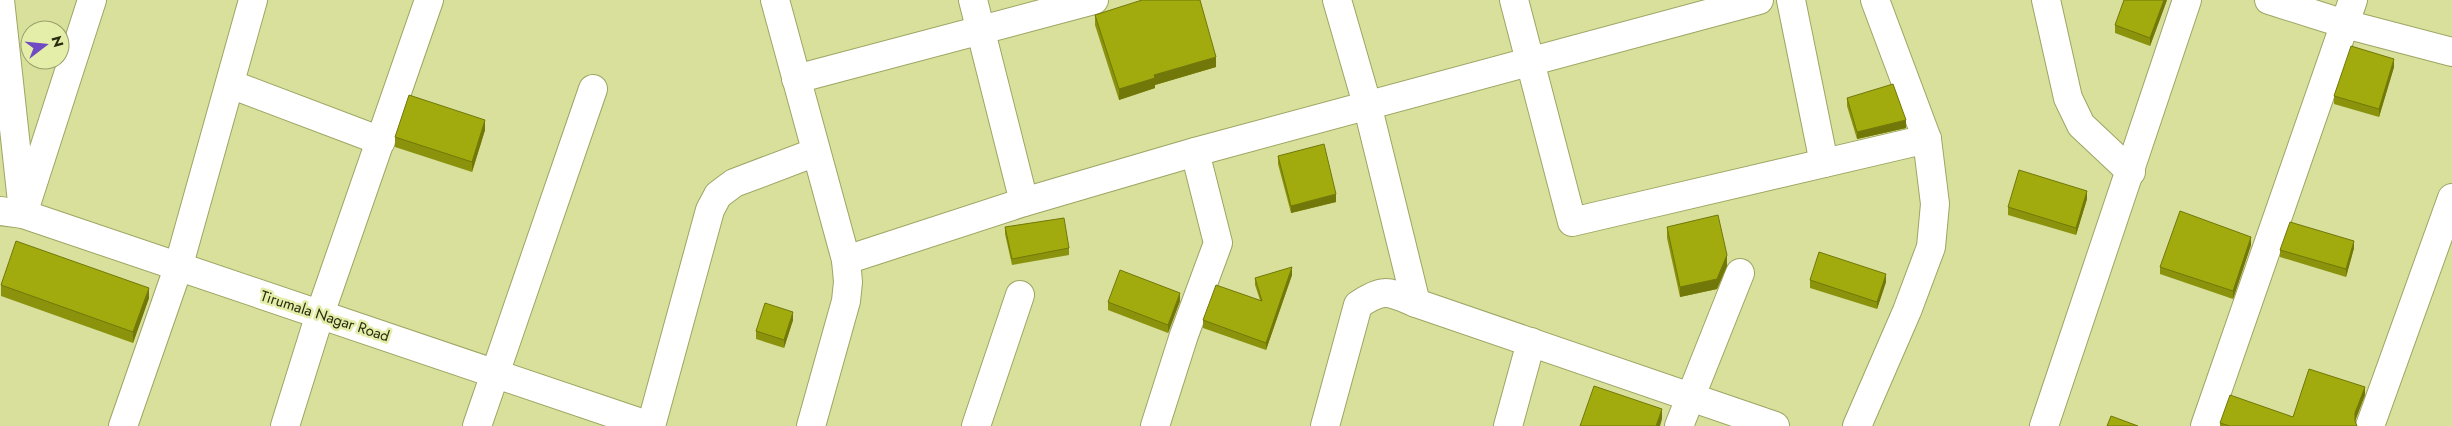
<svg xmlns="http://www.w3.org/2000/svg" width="2452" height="426" font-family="Jost,sans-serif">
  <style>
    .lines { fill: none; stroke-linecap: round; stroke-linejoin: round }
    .minor-casing { stroke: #9ea563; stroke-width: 30 }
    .tertiary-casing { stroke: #9ea563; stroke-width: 30 }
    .minor { stroke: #fff; stroke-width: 28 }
    .tertiary { stroke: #fff; stroke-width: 28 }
    .wall { fill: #8a930b }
    .shaded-wall { fill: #717809 }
    .building { fill: #a1ab0d; stroke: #717809 }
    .labels { text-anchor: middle; stroke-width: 5; stroke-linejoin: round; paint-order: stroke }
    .street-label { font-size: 15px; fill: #292b10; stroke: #e5eea9 }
  </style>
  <rect width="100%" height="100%" fill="#d8e09c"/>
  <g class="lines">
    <!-- minor casing -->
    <g class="minor-casing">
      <g id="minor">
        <path d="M0,0L22,202"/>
        <path d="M775,0L846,260L848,282L846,301L811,426"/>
        <path d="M973,0L1024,202"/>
        <path d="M1514,0L1572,222L1927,139L1875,0"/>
        <path d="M1791,0L1824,163"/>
        <path d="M2046,0L2068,98L2081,125L2131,172"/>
        <path d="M2269,0L2345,24L2452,52"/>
        <path d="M796,79L1094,0"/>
        <path d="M230,84L381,141"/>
        <path d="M23,214L92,0"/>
        <path d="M846,260L1024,202L1195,152L1759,0"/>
        <path d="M1416,303L1775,426"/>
        <path d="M123,426L178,268L253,0"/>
        <path d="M285,426L320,314L429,0"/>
        <path d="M477,426L593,89"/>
        <path d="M651,426L710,210L718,195L734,183L816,152"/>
        <path d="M976,426L1020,295"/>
        <path d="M1155,426L1184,335L1218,243L1195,152"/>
        <path d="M1325,426L1358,305C1384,287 1389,292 1416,303L1367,104L1337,0"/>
        <path d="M1508,426L1531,342"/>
        <path d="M1679,426L1740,273"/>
        <path d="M1857,426L1907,311L1931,247L1935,204L1927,139"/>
        <path d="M2044,426L2187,0"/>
        <path d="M2205,426L2353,0"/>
        <path d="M2370,426L2452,198"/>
      </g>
    </g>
    <!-- tertiary casing -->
    <g class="tertiary-casing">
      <path id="tertiary" d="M0,211L23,214L650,426"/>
    </g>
    <!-- minor -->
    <use href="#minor" class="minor"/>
    <!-- tertiary -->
    <use href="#tertiary" class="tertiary"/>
  </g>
  <!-- wall -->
  <g class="wall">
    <path d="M2167,0L2150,46L2115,33V25Z"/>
    <path d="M1095,15L1216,67L1155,85V88L1119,100L1095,25Z"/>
    <path d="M2394,67L2379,117L2334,104V96Z"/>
    <path d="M1847,98L1906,128L1857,139L1847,106Z"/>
    <path d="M485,130L472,172L395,147V137Z"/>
    <path d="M1278,156L1336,202L1291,213L1278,164Z"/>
    <path d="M2087,199L2076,235L2008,215V207Z"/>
    <path d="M1005,227L1069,248V255L1012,265L1005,234Z"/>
    <path d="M1667,227L1727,266L1717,289L1680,297L1667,238Z"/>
    <path d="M2251,245L2233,299L2160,274V267Z"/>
    <path d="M2354,248L2346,277L2280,257V250Z"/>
    <path d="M1292,275L1266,350L1203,328V320L1260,300L1255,285V278Z"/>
    <path d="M1810,280L1886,282L1877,309L1810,288Z"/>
    <path d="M1,285L149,298L133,343L1,296Z"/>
    <path d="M1180,301L1168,333L1108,310V302Z"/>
    <path d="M793,320L784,348L756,339V331Z"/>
    <path d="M2365,395L2355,421L2357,426H2220V423L2293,417Z"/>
  </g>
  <!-- shaded-wall -->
  <g class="shaded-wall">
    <path d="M2164,0H2167L2150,46V38Z"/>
    <path d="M1216,57V67L1155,85V88L1119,100V89L1154,75Z"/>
    <path d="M2394,59V67L2379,117V109Z"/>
    <path d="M485,120V130L472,172V162Z"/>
    <path d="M1906,120V128L1857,139V132Z"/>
    <path d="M2087,191V199L2076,235V228Z"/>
    <path d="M1336,194V202L1291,213V206Z"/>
    <path d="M2251,237V245L2233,299V291Z"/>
    <path d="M2354,241V248L2346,277V269Z"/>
    <path d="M1727,255V266L1717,289L1680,297V287Z"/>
    <path d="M1292,267V275L1266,350V343Z"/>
    <path d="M1886,274V282L1877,309V302Z"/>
    <path d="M149,288V298L133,343V332Z"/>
    <path d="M1180,293V301L1168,333V325Z"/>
    <path d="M793,312V320L784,348V340Z"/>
    <path d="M2365,387V395L2355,421V426V413Z"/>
    <path d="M1662,409V419L1660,426H1656Z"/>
  </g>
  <!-- building -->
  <g class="building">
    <path d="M1142,0H1200L1216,57L1154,75L1155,78L1119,89L1095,15Z"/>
    <path d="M2124,0H2164L2150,38L2115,25Z"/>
    <path d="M2351,46L2394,59L2379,109L2334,96Z"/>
    <path d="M1893,84L1906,120L1857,132L1847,98Z"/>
    <path d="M409,95L485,120L472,162L395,137Z"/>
    <path d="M1324,144L1336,194L1291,206L1278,156Z"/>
    <path d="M2019,170L2087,191L2076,228L2008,207Z"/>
    <path d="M2180,211L2251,237L2233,291L2160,267Z"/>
    <path d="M1718,215L1727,255L1717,279L1680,287L1667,227Z"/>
    <path d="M1064,218L1069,248L1012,259L1005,227Z"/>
    <path d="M2290,222L2354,241L2346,269L2280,250Z"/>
    <path d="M16,241L149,288L133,332L1,285Z"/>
    <path d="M1819,252L1886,274L1877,302L1810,280Z"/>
    <path d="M1292,267L1266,343L1203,320L1216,285L1262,301L1255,278Z"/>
    <path d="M1120,270L1180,293L1168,325L1108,302Z"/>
    <path d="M765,303L793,312L784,340L756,331Z"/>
    <path d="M2309,369L2365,387L2355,413V421L2357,426H2230L2220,423L2230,395L2293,417Z"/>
    <path d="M1594,386L1662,409L1656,426H1580Z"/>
    <path d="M2111,416L2138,426H2107Z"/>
  </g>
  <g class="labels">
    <!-- street labels -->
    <g class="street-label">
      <text transform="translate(325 316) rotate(18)" y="5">Tirumala Nagar Road</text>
    </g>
  </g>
  <!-- north arrow -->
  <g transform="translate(45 45) rotate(74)"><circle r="24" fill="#e5eea9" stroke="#9aa06c"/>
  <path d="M0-4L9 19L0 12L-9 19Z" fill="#704ac2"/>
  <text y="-8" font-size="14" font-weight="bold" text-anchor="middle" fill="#292b10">N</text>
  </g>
</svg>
